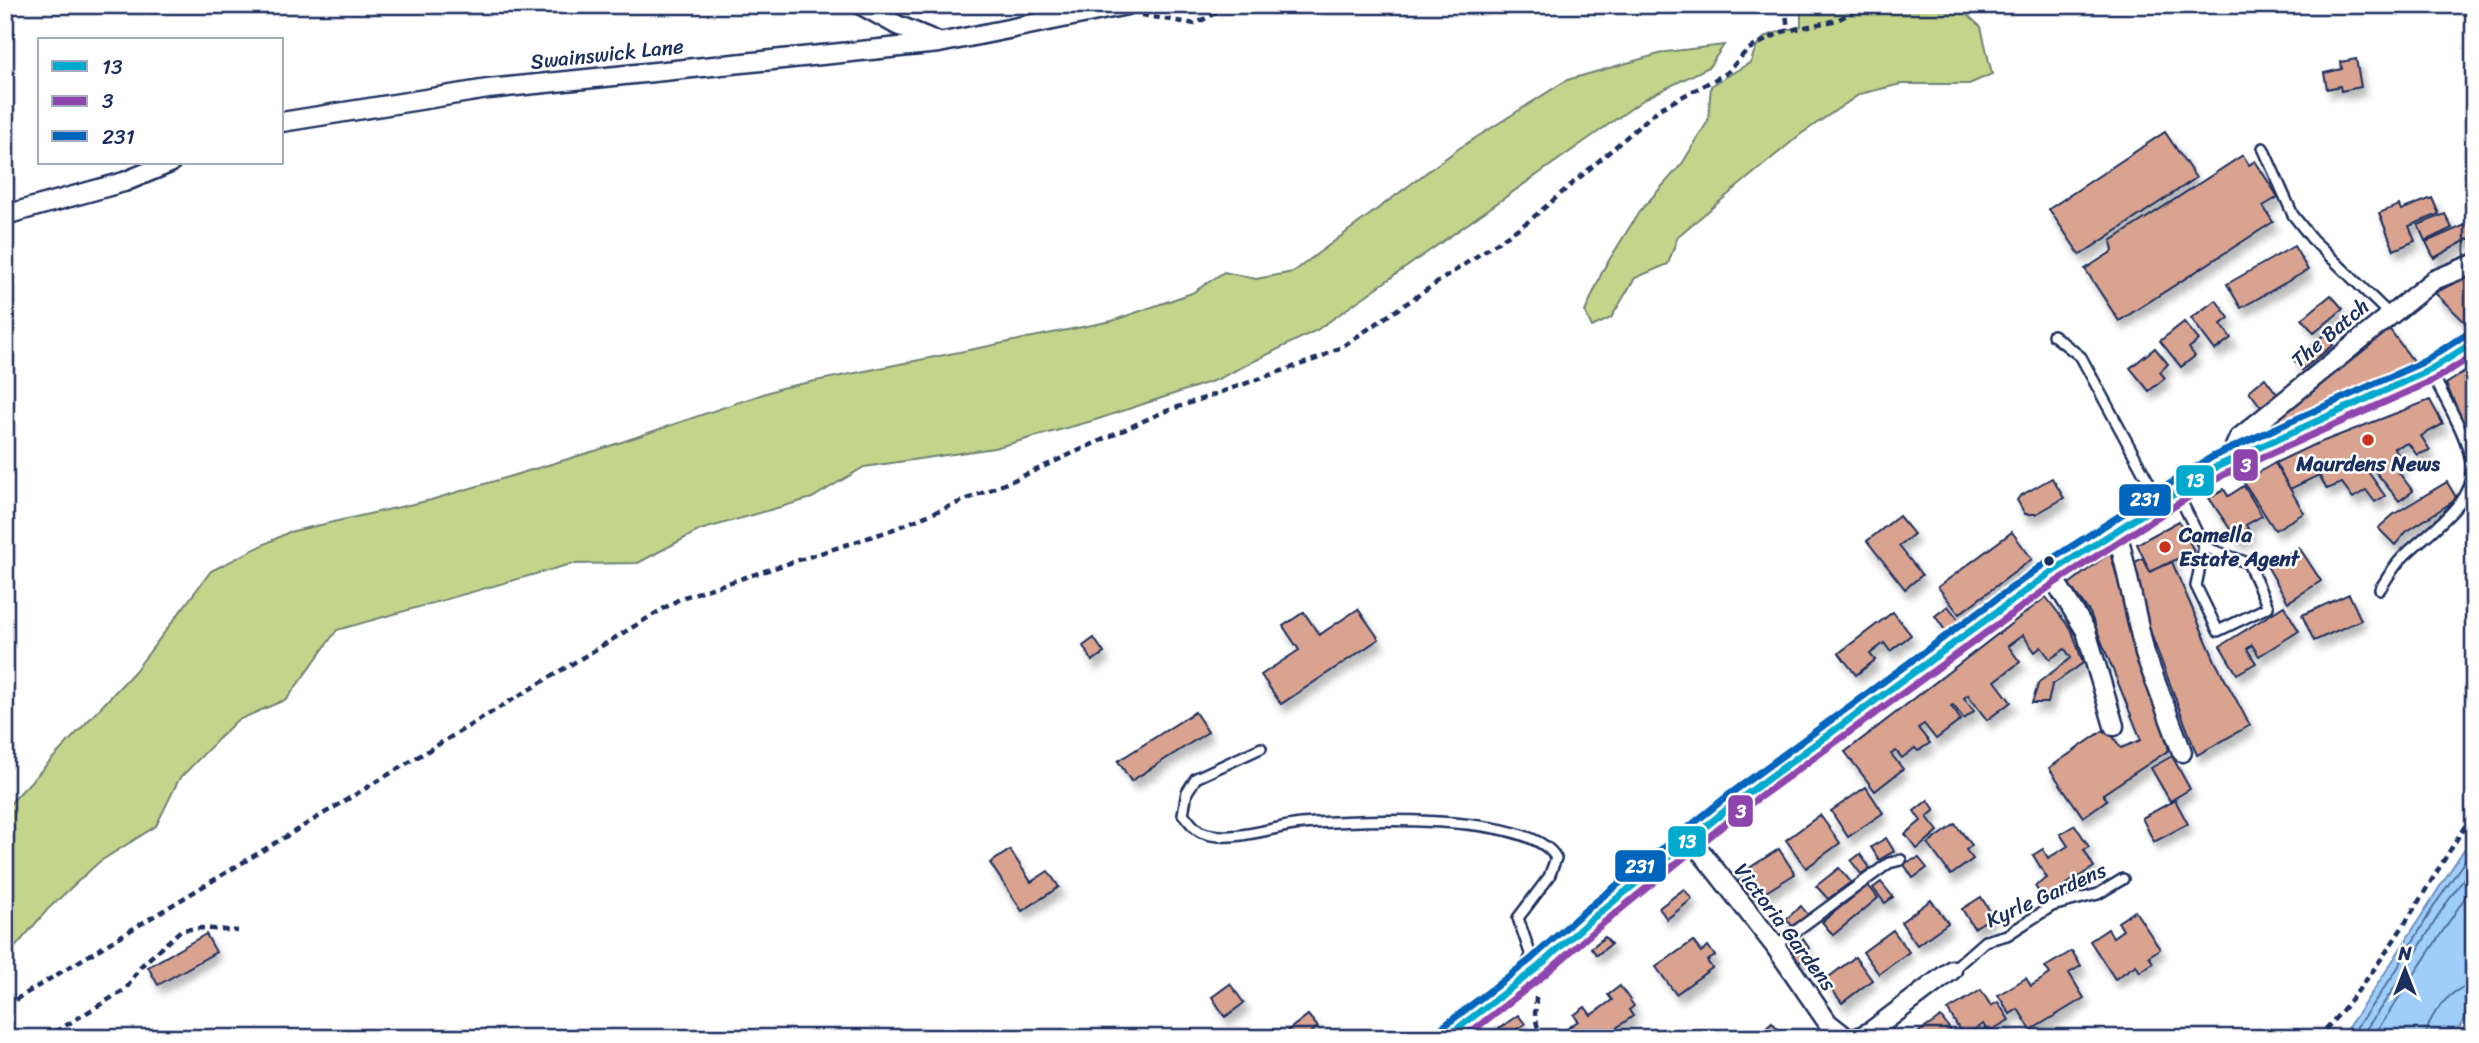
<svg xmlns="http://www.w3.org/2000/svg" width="2479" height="1043" font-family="Sriracha,sans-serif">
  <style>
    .green { fill: #c3d58a; stroke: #6f8274; stroke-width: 2 }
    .water { fill: #a0cefb; stroke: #6b8ebc; stroke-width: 2 }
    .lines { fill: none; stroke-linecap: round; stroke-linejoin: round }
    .shore { stroke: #506f9d; stroke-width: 2 }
    .building { fill: #d9a390; stroke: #1b2f5e; stroke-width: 2; filter: url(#shadow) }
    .service-casing { stroke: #1b2f5e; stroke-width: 14 }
    .minor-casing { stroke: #1b2f5e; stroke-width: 23 }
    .tertiary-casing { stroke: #1b2f5e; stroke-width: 28 }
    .path { stroke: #1b2f5e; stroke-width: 4.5; stroke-dasharray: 7 5; stroke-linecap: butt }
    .service { stroke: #fff; stroke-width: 9 }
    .minor { stroke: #fff; stroke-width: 18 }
    .tertiary { stroke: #fff; stroke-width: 23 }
    .bus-1-casing { stroke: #fff; stroke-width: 12 }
    .bus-2-casing { stroke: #fff; stroke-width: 12 }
    .bus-3-casing { stroke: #fff; stroke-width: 12 }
    .bus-1 { stroke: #00a9ce; stroke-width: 7 }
    .bus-2 { stroke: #8e44ad; stroke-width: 7 }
    .bus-3 { stroke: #0065bd; stroke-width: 7 }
    .poi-dot { fill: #c8321e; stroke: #fff; stroke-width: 2.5 }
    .bus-dot { fill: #1b2f5e; stroke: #fff; stroke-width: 2.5 }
    .labels { text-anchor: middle; stroke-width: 5; stroke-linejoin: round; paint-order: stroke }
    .street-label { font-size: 21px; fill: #1b2f5e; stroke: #fff }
    .poi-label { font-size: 21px; font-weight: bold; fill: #1b2f5e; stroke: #fff }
    .line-badge { stroke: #fff; stroke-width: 2.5 }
    .badge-label { font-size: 19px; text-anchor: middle; font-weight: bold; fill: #fff }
  </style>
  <defs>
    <filter id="shadow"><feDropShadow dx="4.5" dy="8" stdDeviation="3.5" flood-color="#0004"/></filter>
  </defs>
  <rect width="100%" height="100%" fill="#fff"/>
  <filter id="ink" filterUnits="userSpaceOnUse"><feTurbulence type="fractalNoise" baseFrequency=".0143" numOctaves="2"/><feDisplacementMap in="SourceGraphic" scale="14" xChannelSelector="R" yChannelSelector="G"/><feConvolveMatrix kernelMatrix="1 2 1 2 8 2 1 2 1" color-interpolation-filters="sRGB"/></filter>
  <g filter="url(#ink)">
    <!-- green -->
    <g class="green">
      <path d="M1801,5H1956L1981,27L1992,74L1969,84H1901L1860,94L1801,134L1678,236L1668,264L1635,278L1611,318L1592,327L1585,312L1603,270L1639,212L1682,164L1708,121L1711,86L1751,62C1760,28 1773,36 1801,26Z"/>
      <path d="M1724,45L1709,67L1646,98L1317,330L1216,380L1092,421L994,448L864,467L812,498L700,530L638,563L571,564L337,630L287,699L236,721L179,779L156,826L99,862L48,909L5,959V809L135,671L211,571L289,532L431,500L598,450L781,388L1112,321L1192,293L1224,272L1256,279L1293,272L1458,149L1567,80L1666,52Z"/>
    </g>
    <!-- water -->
    <path class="water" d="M2474,835V1008L2451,1038H2340C2389,973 2428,901 2474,835Z"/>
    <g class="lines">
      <!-- shore -->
      <g class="shore">
        <path d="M2349,1038L2394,974L2434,906L2474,847"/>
        <path d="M2360,1038L2401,978L2441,911L2474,864"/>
        <path d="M2372,1038L2474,884"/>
        <path d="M2426,1038C2427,1016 2452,986 2474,985"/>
      </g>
    </g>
    <!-- building -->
    <g class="building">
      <path d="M2356,59L2361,87L2341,91L2340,86L2327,89L2324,73L2342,69L2341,62Z"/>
      <path d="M2165,132L2196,178L2080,255L2049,209Z"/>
      <path d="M2243,155L2249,165L2255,161L2278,197L2263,206L2273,222L2119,321L2085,269L2113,251L2111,241Z"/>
      <path d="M2432,198L2439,214L2409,226L2415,241L2394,250L2379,213L2399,205L2401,210Z"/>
      <path d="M2445,214L2452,228L2425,241L2418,225Z"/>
      <path d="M2474,221L2472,237L2434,258L2426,242Z"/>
      <path d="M2294,246L2308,270L2241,308L2227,284Z"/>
      <path d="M2474,272V326L2471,328L2435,293Z"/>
      <path d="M2331,295L2343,309L2314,333L2302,319Z"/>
      <path d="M2216,300L2229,318L2221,324L2231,338L2215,350L2191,318Z"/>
      <path d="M2184,322L2199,340L2189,348L2195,356L2181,367L2160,341Z"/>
      <path d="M2385,323L2413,361L2279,427L2273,419Z"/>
      <path d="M2325,334L2333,345L2302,370L2294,360Z"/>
      <path d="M2155,348L2168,364L2160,372L2165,378L2149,391L2130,368Z"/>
      <path d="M2471,368L2474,372V422L2466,428L2446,384Z"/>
      <path d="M2265,378L2277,394L2261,407L2249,391Z"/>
      <path d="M2430,400L2443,424L2421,436L2430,450L2417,455L2408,443L2394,448L2405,464L2396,469L2413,491L2399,501L2366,460L2362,463L2385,496L2375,502L2366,490L2353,498L2342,483L2327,489L2319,475L2290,489L2275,463L2311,446Z"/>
      <path d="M2275,463L2304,513L2275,530L2243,481Z"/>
      <path d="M2052,478L2064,498L2036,514H2025L2017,500L2020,496Z"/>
      <path d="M2447,482L2457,499L2406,532L2395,545L2378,528L2394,514Z"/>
      <path d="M2244,486L2262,516L2246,525L2251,534L2239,542L2209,498L2224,489L2228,496Z"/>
      <path d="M1899,516L1914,534L1899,546L1922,575L1905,589L1867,541Z"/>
      <path d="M2179,521L2194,551L2150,572L2137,544Z"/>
      <path d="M2012,532L2032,559L1959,614L1938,587Z"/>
      <path d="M2299,547L2321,581L2288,602L2267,566Z"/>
      <path d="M2110,553L2169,750L2103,794L2107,800L2083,817L2049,768L2107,728L2121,748L2141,740L2090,613L2069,584Z"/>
      <path d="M2143,558L2150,572L2172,562L2216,663L2250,725L2197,755L2134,589V580L2139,577L2133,563Z"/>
      <path d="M2349,594L2361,620L2314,641L2302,615Z"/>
      <path d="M2046,597L2072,631L2083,663L2052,685L2048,703H2032L2039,682L2071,658L2065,649L2050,659L2041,647L2035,652L2023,635L2008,646L2020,662L1995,681L2011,702L1987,720L1968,695L1964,698L1974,711L1964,719L1953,705L1951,706L1961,720L1936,739L1924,724L1918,728L1930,743L1918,751L1915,748L1902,758L1896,751L1891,754L1903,769L1875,791L1845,752Z"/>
      <path d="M1948,606L1961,623L1947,633L1935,616Z"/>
      <path d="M2284,606L2299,631L2259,656L2252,645L2247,649L2256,663L2237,674L2220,646Z"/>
      <path d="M1358,609L1379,639L1281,704L1261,675L1299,650L1283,626L1304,612L1319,635Z"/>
      <path d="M1893,612L1911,635L1890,651L1884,643L1870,654L1875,660L1856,675L1839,653Z"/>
      <path d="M1094,638L1104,653L1092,661L1083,646Z"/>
      <path d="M1195,712L1208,732L1131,781L1118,761Z"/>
      <path d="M2172,756L2190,789L2170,801L2151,768Z"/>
      <path d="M1866,787L1883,813L1848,837L1831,811Z"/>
      <path d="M1928,800L1935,810L1927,817L1938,831L1917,849L1905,834L1921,821L1914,811Z"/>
      <path d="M2175,800L2188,824L2154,842L2142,818Z"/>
      <path d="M1820,815L1840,843L1806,868L1786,840Z"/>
      <path d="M1955,824L1972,845L1966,850L1973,859L1951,875L1928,844Z"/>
      <path d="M2075,825L2089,847L2084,850L2094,867L2043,899L2035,886L2047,878L2033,855L2043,849L2048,858L2068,846L2060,834Z"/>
      <path d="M1886,838L1894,851L1879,860L1871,847Z"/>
      <path d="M1779,849L1795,874L1761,895L1759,892L1750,898L1738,881L1746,876L1743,872Z"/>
      <path d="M1010,850L1031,882L1048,871L1059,887L1022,911L990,863Z"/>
      <path d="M1860,854L1870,868L1861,874L1851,861Z"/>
      <path d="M1919,858L1927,868L1913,878L1903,863Z"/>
      <path d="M1839,868L1851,882L1828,899L1816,886Z"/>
      <path d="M1881,882L1893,897L1885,903L1873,888Z"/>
      <path d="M1868,885L1878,898L1833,935L1822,922Z"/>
      <path d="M1684,889L1692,899L1667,919L1659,908Z"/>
      <path d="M1981,897L1993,916L1974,928L1962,909Z"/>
      <path d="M1931,900L1948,923L1917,945L1901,922Z"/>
      <path d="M1801,906L1809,916L1794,928L1786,919Z"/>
      <path d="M2135,911L2160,949L2149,956L2153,963L2140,972L2136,965L2115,979L2090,941L2108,929L2113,937L2123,930L2118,922Z"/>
      <path d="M1893,930L1909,952L1879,974L1863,952Z"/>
      <path d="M206,934L216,952L158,985L148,967Z"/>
      <path d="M1605,937L1611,944L1597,955L1591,948Z"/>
      <path d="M1803,939L1809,948L1801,954L1804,958L1796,964L1786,952Z"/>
      <path d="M1693,941L1701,952L1708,946L1715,956L1707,961L1712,968L1676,994L1656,967Z"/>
      <path d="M2072,951L2081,966L2069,973L2084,998L2031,1030L2018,1009L2010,1014L1998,995L2026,978L2031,986L2050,974L2045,967Z"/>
      <path d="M1855,957L1872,980L1842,1003L1825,980Z"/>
      <path d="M1230,984L1244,1003L1225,1017L1212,997Z"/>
      <path d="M1620,986L1634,1006L1629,1010L1633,1016L1602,1038H1575L1568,1028L1578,1021L1574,1015L1585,1007L1591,1015L1612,1000L1608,995Z"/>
      <path d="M1981,990L1991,1006L1998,1002L2009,1020L1988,1032L1983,1024L1963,1036L1948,1010Z"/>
      <path d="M1308,1015L1318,1027L1303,1038H1278Z"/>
      <path d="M1518,1015L1525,1024L1514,1031L1519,1038H1502L1497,1030Z"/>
      <path d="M1941,1017L1956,1038H1910Z"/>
      <path d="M1772,1022L1785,1038H1753Z"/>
    </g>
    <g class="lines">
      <!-- service casing -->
      <g class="service-casing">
        <g id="service">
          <path d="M2263,148L2293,215L2312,239L2389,314"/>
          <path d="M2053,335L2081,357L2159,501"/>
          <path d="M2178,494L2204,547L2196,586L2218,631L2268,607L2248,563L2204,547"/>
          <path d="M2380,589C2387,579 2393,567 2402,558C2427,532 2479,502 2471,461C2465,430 2444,399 2431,371"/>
          <path d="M1261,748L1196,778L1187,792L1183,814C1188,819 1194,829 1201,832C1231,844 1271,827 1301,824C1353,820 1531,811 1556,858L1549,877L1518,918L1531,956L1524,969"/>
          <path d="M1775,946L1889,863L1901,860"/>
          <path d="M1952,970L1985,941L2007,935L2052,906L2098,894L2123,879"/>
        </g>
      </g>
      <!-- minor casing -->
      <g class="minor-casing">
        <g id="minor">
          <path d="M861,5L897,25L936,41"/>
          <path d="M282,122L488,89L939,43L1127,5"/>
          <path d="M5,215L124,182L170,163"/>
          <path d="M2240,454L2235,447L2239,438L2434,280L2474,264"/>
          <path d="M2117,530L2145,654L2182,752"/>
          <path d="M2050,573L2086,631L2114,726"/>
          <path d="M1690,838L1775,946L1828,1023L1847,1038"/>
          <path d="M1857,1038L1870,1032L1952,970"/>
        </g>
      </g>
      <!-- tertiary casing -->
      <g class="tertiary-casing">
        <path id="tertiary" d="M1445,1038L1537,968L1588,922L1736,802L2050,573L2218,466L2430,370L2474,342"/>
      </g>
      <!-- path -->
      <g class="path">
        <path d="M1785,5L1788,30"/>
        <path d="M1141,15L1195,24L1230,5"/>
        <path d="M1536,997L1535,1016L1540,1038"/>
        <path d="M5,1006L681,598L889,531L1014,480L1161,413L1319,358L1343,346L1529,221L1659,109L1727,73L1747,50L1782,32L1837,20L1853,12L1859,5"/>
        <path d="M45,1038L126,989L141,966L181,930L201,928L238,931"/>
        <path d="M2317,1038C2381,973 2425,888 2474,812"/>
      </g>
      <!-- service -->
      <use href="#service" class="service"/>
      <!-- minor -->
      <use href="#minor" class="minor"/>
      <!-- tertiary -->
      <use href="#tertiary" class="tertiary"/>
      <!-- bus-1 casing -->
      <g class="bus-1-casing">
        <path id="bus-1" d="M1445,1038L1537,968L1588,922L1736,802L2050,573L2218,466L2430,370L2474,342"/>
      </g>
      <!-- bus-2 casing -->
      <g class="bus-2-casing">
        <path id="bus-2" d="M1463,1038L1543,976L1595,930L1742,810L2056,582L2223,475L2434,380L2474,355"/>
      </g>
      <!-- bus-3 casing -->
      <g class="bus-3-casing">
        <path id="bus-3" d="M1439,1030L1530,960L1581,914L1730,794L2044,564L2212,457L2425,361L2468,333"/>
      </g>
      <!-- bus-1 -->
      <use href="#bus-1" class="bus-1"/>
      <!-- bus-2 -->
      <use href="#bus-2" class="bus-2"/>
      <!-- bus-3 -->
      <use href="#bus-3" class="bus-3"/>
    </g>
  </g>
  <!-- markers -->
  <g class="poi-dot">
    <circle cx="2368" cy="440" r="7"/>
    <circle cx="2165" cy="547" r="7"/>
  </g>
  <circle class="bus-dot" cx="2049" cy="561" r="6"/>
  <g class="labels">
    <!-- street labels -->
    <g class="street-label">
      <text transform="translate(607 54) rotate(-6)" y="7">Swainswick Lane</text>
      <text transform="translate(2330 333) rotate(-40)" y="7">The Batch</text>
      <text transform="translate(2046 895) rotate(-24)" y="7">Kyrle Gardens</text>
      <text transform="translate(1785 927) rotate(53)" y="7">Victoria Gardens</text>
    </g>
    <!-- poi labels -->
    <g class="poi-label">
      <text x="2368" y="471">Maurdens News</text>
      <text x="2179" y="542" text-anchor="start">Camella<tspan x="2179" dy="24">Estate Agent</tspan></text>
    </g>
  </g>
  <g class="line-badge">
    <rect x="2232" y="448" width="27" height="34" rx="7" fill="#8e44ad"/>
    <rect x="2175" y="464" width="40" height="33" rx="7" fill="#00a9ce"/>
    <rect x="2118" y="483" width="54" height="34" rx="7" fill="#0065bd"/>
    <rect x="1727" y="794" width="27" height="34" rx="7" fill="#8e44ad"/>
    <rect x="1667" y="825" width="40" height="33" rx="7" fill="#00a9ce"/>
    <rect x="1614" y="849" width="53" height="34" rx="7" fill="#0065bd"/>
  </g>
  <g class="badge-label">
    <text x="2246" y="472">3</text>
    <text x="2195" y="487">13</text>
    <text x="2145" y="506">231</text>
    <text x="1741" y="818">3</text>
    <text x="1687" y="848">13</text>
    <text x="1640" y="873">231</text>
  </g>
  <!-- margin -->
  <rect width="2479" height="1043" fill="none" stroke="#fff" stroke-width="28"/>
  <rect x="14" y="14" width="2451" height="1015" fill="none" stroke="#1b2f5e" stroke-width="2.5" filter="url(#ink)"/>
  <!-- legend -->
  <rect x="38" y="38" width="245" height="126" fill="#ffffff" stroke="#a4acbf" stroke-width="2"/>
  <rect x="52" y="61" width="35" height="10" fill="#00a9ce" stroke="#a4acbf" stroke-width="2"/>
  <text x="102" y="74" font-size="21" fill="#1b2f5e">13</text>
  <rect x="52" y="96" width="35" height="10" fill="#8e44ad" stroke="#a4acbf" stroke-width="2"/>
  <text x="102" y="108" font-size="21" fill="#1b2f5e">3</text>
  <rect x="52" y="131" width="35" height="10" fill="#0065bd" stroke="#a4acbf" stroke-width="2"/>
  <text x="102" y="144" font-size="21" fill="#1b2f5e">231</text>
  <!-- north arrow -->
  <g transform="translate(2405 970)" stroke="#ffffff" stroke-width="5" paint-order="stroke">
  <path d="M0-5L12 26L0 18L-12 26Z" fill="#1b2f5e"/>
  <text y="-10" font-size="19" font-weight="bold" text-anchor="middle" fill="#1b2f5e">N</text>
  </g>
</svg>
